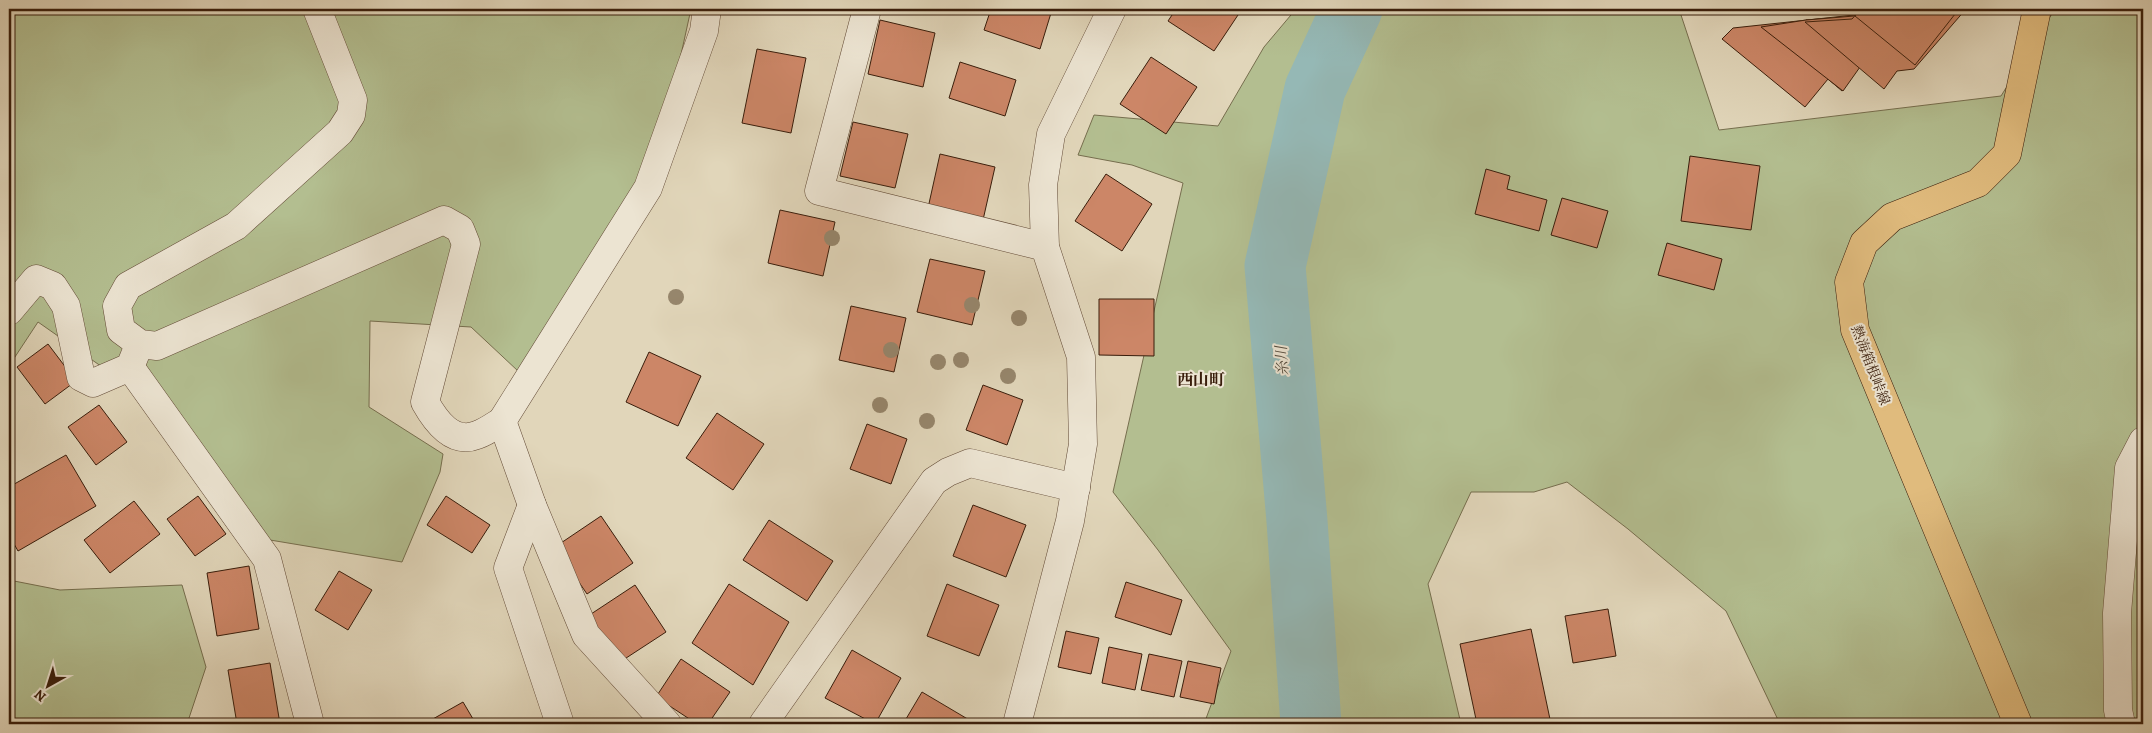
<svg xmlns="http://www.w3.org/2000/svg" width="2152" height="733" font-family="Alegreya,'Noto Serif JP',serif">
  <style>
    .green { fill: #b3be90; stroke: #766e4e }
    .lines { fill: none; stroke-linecap: round; stroke-linejoin: round }
    .river { stroke: #95b8b5; stroke-width: 61 }
    .building { fill: #cc8667; stroke: #391d0b }
    .minor-casing { stroke: #634b37; stroke-width: 29 }
    .tertiary-casing { stroke: #634b37; stroke-width: 29 }
    .primary-casing { stroke: #391d0b; stroke-width: 29 }
    .minor { stroke: #ece4d2; stroke-width: 28 }
    .tertiary { stroke: #ece4d2; stroke-width: 28 }
    .primary { stroke: #e0bb7d; stroke-width: 28 }
    .tree { fill: #96866c }
    .labels { text-anchor: middle; stroke-width: 4; stroke-linejoin: round; paint-order: stroke }
    .street-label { font-size: 14px; fill: #391d0b; stroke: #ece4d2 }
    .water-label { font-size: 15px; font-style: italic; fill: #554c3e; stroke: #ece4d2 }
    .quarter-label { font-size: 16px; font-weight: bold; fill: #391d0b; stroke: #ece4d2 }
  </style>
  <rect width="100%" height="100%" fill="#e1d6ba"/>
  <filter id="stains"><feTurbulence type="fractalNoise" baseFrequency=".004" numOctaves="4"/><feColorMatrix values="0 0 0 0 .2 0 0 0 0 .09 0 0 0 0 .02 0 0 0 .5 -.17"/></filter>
  <radialGradient id="worn" r=".72"><stop offset=".6" stop-color="#630" stop-opacity="0"/><stop offset="1" stop-color="#630" stop-opacity=".3"/></radialGradient>
  <!-- green -->
  <g class="green">
    <path d="M9,9H691L657,164L518,371L471,327L370,321L369,407L443,454L440,472L402,562L270,540L125,383L38,322L9,366Z"/>
    <path d="M1296,9H1679L1719,130L2001,96L2055,9H2143V724H1780L1726,611L1628,529L1567,482L1534,492H1471L1428,584L1461,724H1204L1231,651L1158,550L1113,492L1183,183L1132,165L1078,155L1094,115L1218,126L1264,47Z"/>
    <path d="M9,580L60,590L182,585L206,667L187,724H9Z"/>
  </g>
  <g class="lines">
    <!-- river -->
    <path class="river" d="M1311,724L1297,521L1275,266L1315,89L1352,9"/>
  </g>
  <!-- building -->
  <g class="building">
    <path d="M991,9H1038L1051,13L1040,49L984,30Z"/>
    <path d="M1176,9H1242L1214,51L1168,21Z"/>
    <path d="M1858,9H1963L1913,66L1896,69L1885,86L1806,20L1852,17Z"/>
    <path d="M1858,9H1963L1913,66L1896,69L1836,20L1852,17Z"/>
    <path d="M1859,9H1964L1915,65L1898,67L1885,86L1859,66L1842,91L1828,79L1805,107L1722,39L1733,28L1854,15Z"/>
    <path d="M1861,9H1965L1916,66L1899,68L1885,86L1860,67L1843,91L1761,27L1806,20L1854,16Z"/>
    <path d="M1861,9H1966L1914,69L1897,71L1884,89L1805,22L1852,19Z"/>
    <path d="M1861,9H1959L1915,65L1855,16Z"/>
    <path d="M880,20L935,33L923,87L868,74Z"/>
    <path d="M757,49L806,58L791,133L742,123Z"/>
    <path d="M1151,57L1197,87L1166,134L1120,104Z"/>
    <path d="M960,62L1016,80L1005,116L949,98Z"/>
    <path d="M853,122L908,134L895,188L840,176Z"/>
    <path d="M940,154L995,167L983,220L928,208Z"/>
    <path d="M1690,156L1760,166L1751,230L1681,221Z"/>
    <path d="M1486,169L1510,176L1507,189L1547,200L1539,231L1475,214Z"/>
    <path d="M1106,174L1152,204L1122,251L1075,221Z"/>
    <path d="M1562,198L1608,211L1597,248L1551,235Z"/>
    <path d="M780,210L835,222L823,276L768,263Z"/>
    <path d="M1667,243L1722,259L1714,290L1658,275Z"/>
    <path d="M930,259L985,271L972,325L917,312Z"/>
    <path d="M1099,299H1154V356L1099,355Z"/>
    <path d="M851,306L906,318L894,372L839,360Z"/>
    <path d="M48,344L76,381L45,404L17,367Z"/>
    <path d="M649,352L701,376L678,426L626,402Z"/>
    <path d="M983,385L1023,400L1007,445L966,430Z"/>
    <path d="M99,405L127,442L96,465L68,427Z"/>
    <path d="M717,413L764,444L733,490L686,458Z"/>
    <path d="M867,424L907,439L891,484L850,469Z"/>
    <path d="M66,455L96,506L18,551L9,535V487Z"/>
    <path d="M198,496L226,534L195,556L167,519Z"/>
    <path d="M446,496L490,525L472,553L427,525Z"/>
    <path d="M134,501L160,534L110,573L84,540Z"/>
    <path d="M973,505L1026,525L1006,577L953,556Z"/>
    <path d="M601,516L633,563L587,594L555,547Z"/>
    <path d="M769,520L833,561L807,601L743,560Z"/>
    <path d="M249,566L259,629L217,636L207,573Z"/>
    <path d="M339,571L372,590L348,630L315,610Z"/>
    <path d="M1126,582L1182,600L1171,635L1115,617Z"/>
    <path d="M729,584L789,622L753,685L692,643Z"/>
    <path d="M947,584L999,605L979,656L927,636Z"/>
    <path d="M635,585L666,632L620,662L588,616Z"/>
    <path d="M1608,609L1616,656L1573,663L1565,616Z"/>
    <path d="M1531,629L1551,724H1477L1460,644Z"/>
    <path d="M1066,631L1099,638L1091,674L1058,667Z"/>
    <path d="M1109,647L1142,654L1135,690L1102,683Z"/>
    <path d="M852,650L901,678L875,724L825,698Z"/>
    <path d="M1149,654L1182,661L1174,697L1141,690Z"/>
    <path d="M681,659L730,692L708,724H697L656,697Z"/>
    <path d="M1188,661L1221,668L1214,704L1180,697Z"/>
    <path d="M270,663L280,724H237L228,670Z"/>
    <path d="M922,692L971,721L969,724H903Z"/>
    <path d="M463,702L476,724H424Z"/>
  </g>
  <g class="lines">
    <!-- minor casing -->
    <g class="minor-casing">
      <g id="minor">
        <path d="M317,9L353,100L351,115L340,132L236,226L128,286L117,306L121,330L140,344L157,346L444,220L460,229L466,244L425,402C435,420 452,445 477,435C486,432 494,426 502,421L648,188L704,31L707,9"/>
        <path d="M867,9L819,191L1045,247"/>
        <path d="M9,311L36,279L53,286L66,306L81,377L93,383L130,367L137,350"/>
        <path d="M130,367L267,559L310,724"/>
        <path d="M502,421L532,505L586,635L667,724"/>
        <path d="M532,505L508,568L560,724"/>
        <path d="M763,724L934,481L948,472L970,463L1076,488"/>
        <path d="M2121,724L2118,710L2117,613L2129,468L2143,441"/>
      </g>
    </g>
    <!-- tertiary casing -->
    <g class="tertiary-casing">
      <path id="tertiary" d="M1017,724L1070,521L1083,444L1081,357L1045,247L1043,185L1051,134L1112,9"/>
    </g>
    <!-- primary casing -->
    <g class="primary-casing">
      <path id="primary" d="M2018,724L1855,330L1849,282L1864,243L1892,217L1978,183L2007,154L2037,9"/>
    </g>
    <!-- minor -->
    <use href="#minor" class="minor"/>
    <!-- tertiary -->
    <use href="#tertiary" class="tertiary"/>
    <!-- primary -->
    <use href="#primary" class="primary"/>
  </g>
  <!-- trees -->
  <g class="tree">
    <circle cx="832" cy="238" r="8"/>
    <circle cx="676" cy="297" r="8"/>
    <circle cx="972" cy="305" r="8"/>
    <circle cx="1019" cy="318" r="8"/>
    <circle cx="891" cy="350" r="8"/>
    <circle cx="961" cy="360" r="8"/>
    <circle cx="938" cy="362" r="8"/>
    <circle cx="1008" cy="376" r="8"/>
    <circle cx="880" cy="405" r="8"/>
    <circle cx="927" cy="421" r="8"/>
  </g>
  <g class="labels">
    <!-- street labels -->
    <g class="street-label">
      <text transform="translate(1871 365) rotate(69)" y="5">熱海箱根峠線</text>
    </g>
    <!-- water labels -->
    <g class="water-label">
      <text transform="translate(1282 361) rotate(-94)" y="5">糸川</text>
    </g>
    <!-- quarter labels -->
    <g class="quarter-label">
      <text x="1201" y="385">西山町</text>
    </g>
  </g>
  <!-- margin -->
  <rect width="2152" height="733" fill="none" stroke="#e1d6ba" stroke-width="30"/>
  <rect x="10" y="10" width="2132" height="713" fill="none" stroke="#391d0b" stroke-width="2.5"/>
  <rect x="15" y="15" width="2122" height="703" fill="none" stroke="#391d0b"/>
  <!-- north arrow -->
  <g transform="translate(48 686) rotate(219)" stroke="#ece4d2" stroke-width="4" paint-order="stroke">
  <path d="M0-4L9 19L0 12L-9 19Z" fill="#391d0b"/>
  <text y="-8" font-size="14" font-weight="bold" text-anchor="middle" fill="#391d0b">N</text>
  </g>
  <rect width="100%" height="100%" filter="url(#stains)"/>
  <rect width="100%" height="100%" fill="url(#worn)"/>
</svg>
